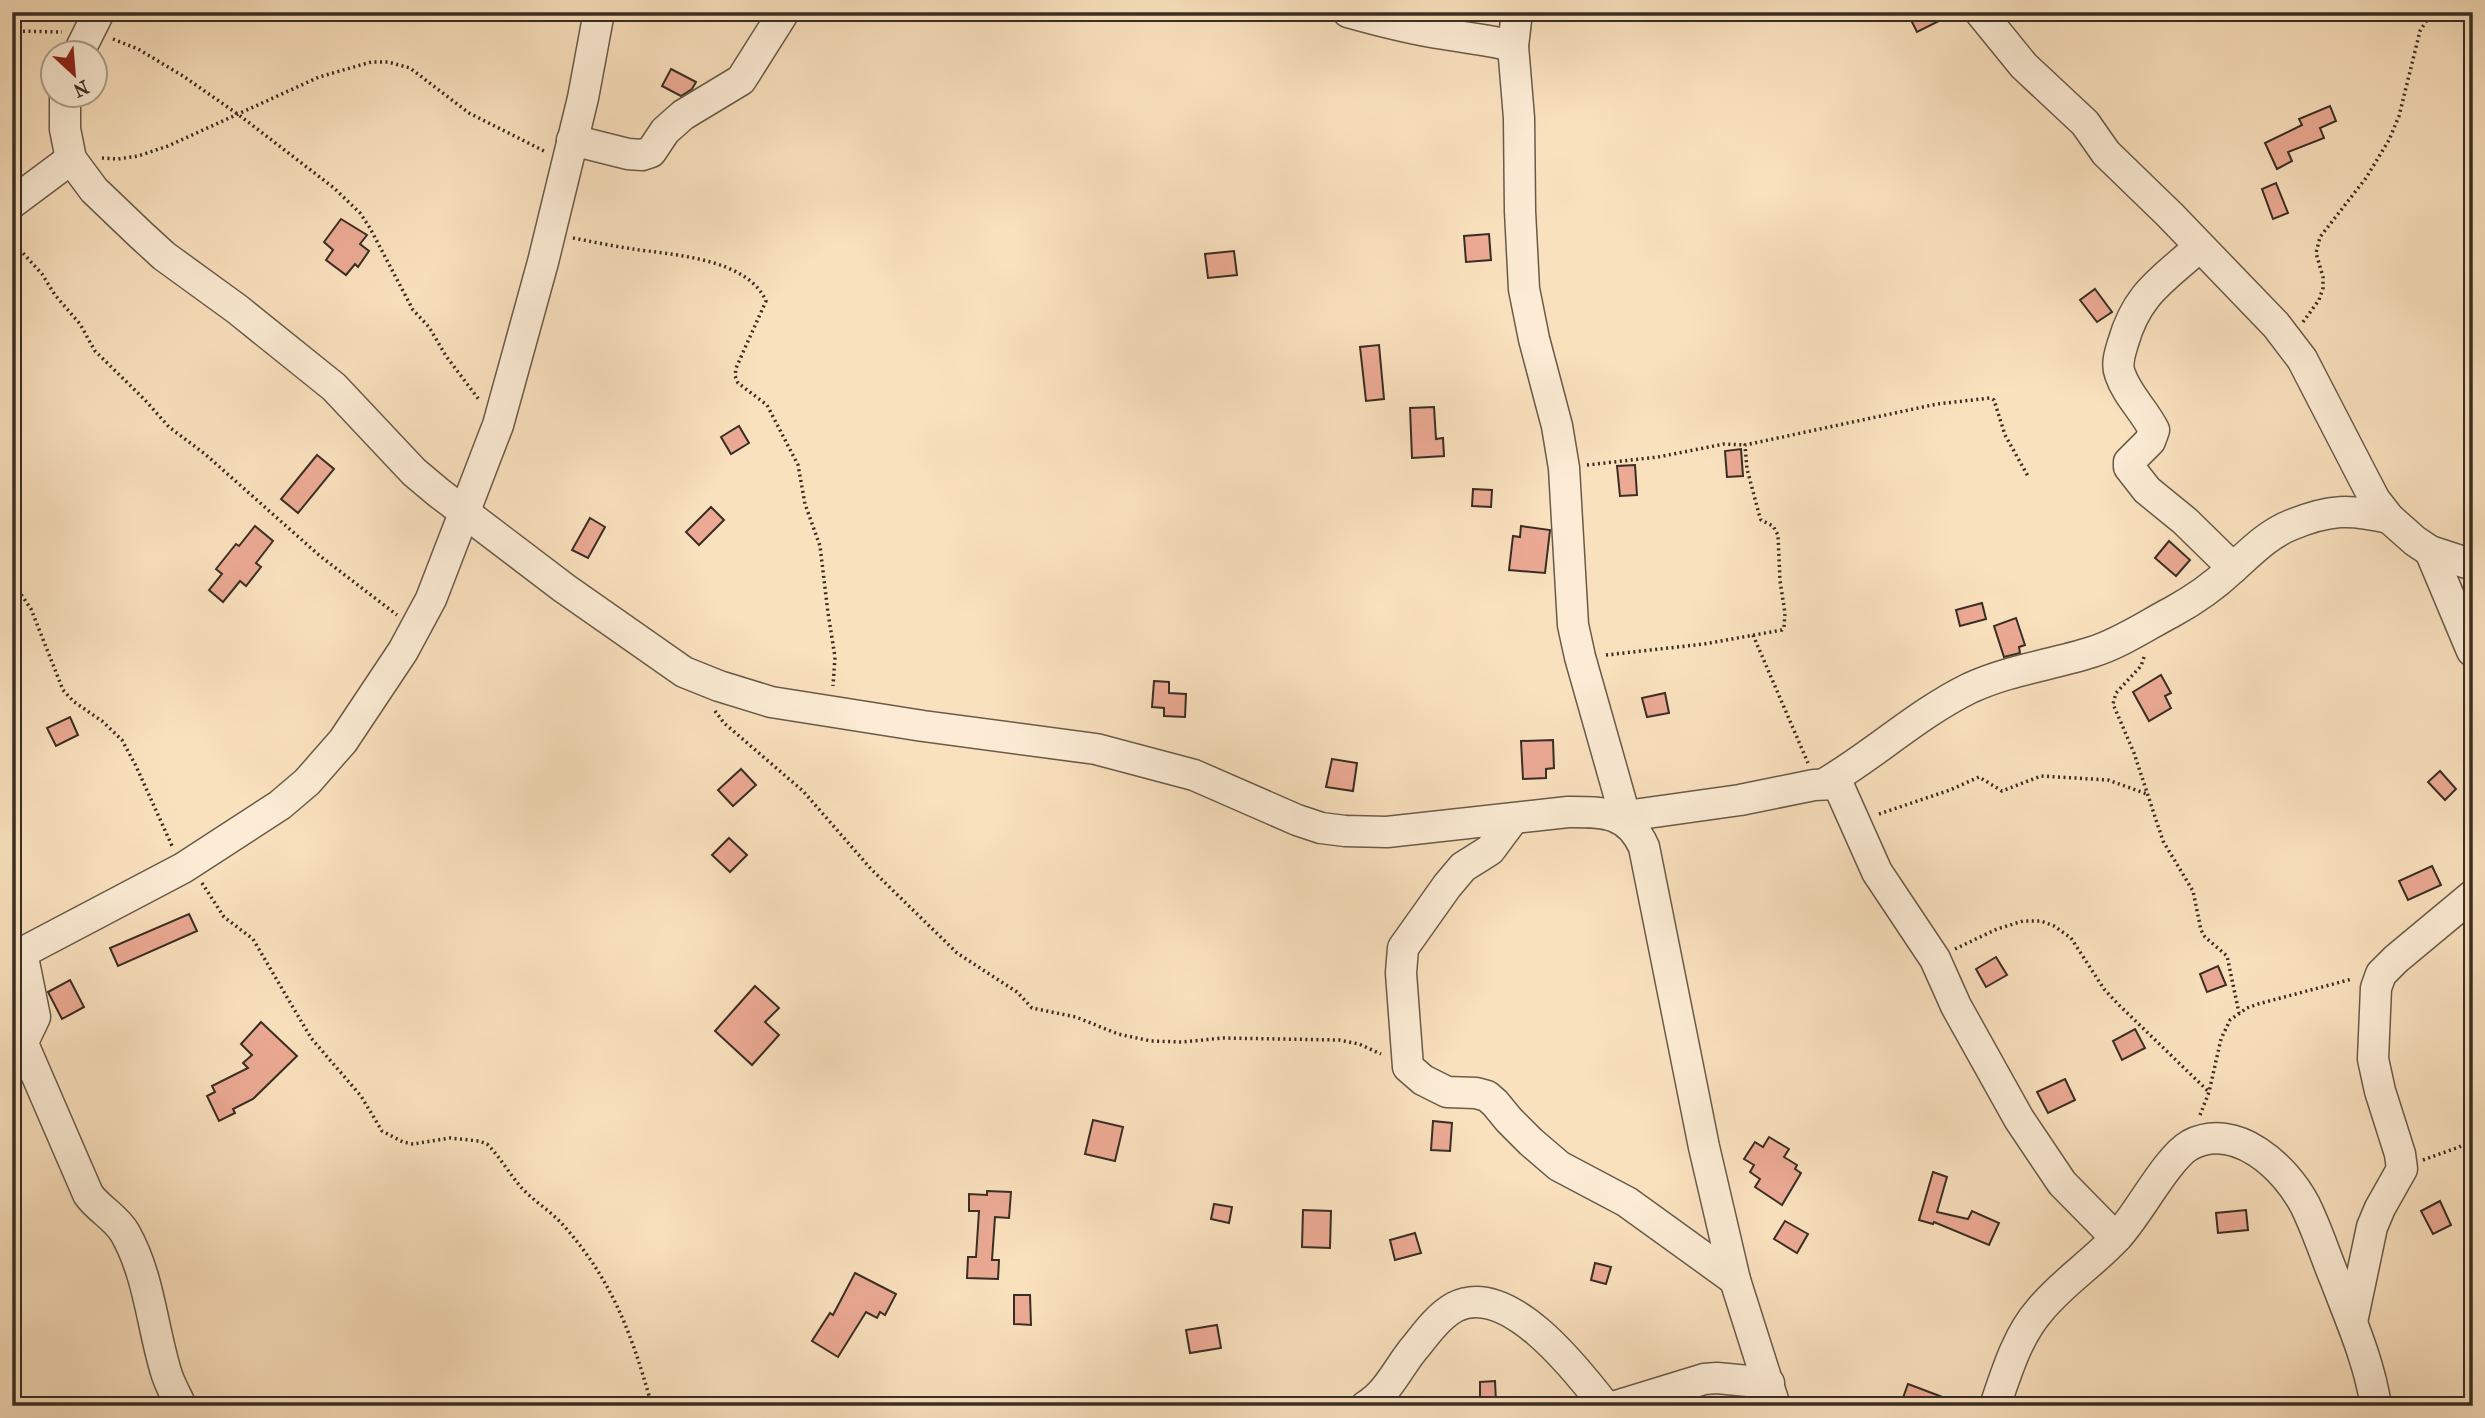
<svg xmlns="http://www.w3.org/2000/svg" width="2485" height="1418" font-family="'IM FELL French Canon',serif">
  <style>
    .building { fill: #ecaa94; stroke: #392e24; stroke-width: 2 }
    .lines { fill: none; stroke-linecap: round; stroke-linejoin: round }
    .minor-casing { stroke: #695b4a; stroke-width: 33 }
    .path { stroke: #392e24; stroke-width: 3.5; stroke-dasharray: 2 3.5; stroke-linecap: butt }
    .minor { stroke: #fcecd5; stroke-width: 30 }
  </style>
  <rect width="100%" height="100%" fill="#fae1be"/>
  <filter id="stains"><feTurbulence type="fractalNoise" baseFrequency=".00286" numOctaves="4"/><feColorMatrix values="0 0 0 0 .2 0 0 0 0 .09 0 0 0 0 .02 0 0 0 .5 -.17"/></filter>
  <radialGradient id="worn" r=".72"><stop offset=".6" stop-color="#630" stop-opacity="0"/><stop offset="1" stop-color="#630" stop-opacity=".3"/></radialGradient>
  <!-- building -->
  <g class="building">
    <path d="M1907,12H1957L1917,32Z"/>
    <path d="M671,69L696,82L692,89L681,96L662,86Z"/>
    <path d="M2330,106L2336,121L2320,128L2324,138L2288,152L2292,161L2277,169L2265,143L2302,125L2299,119Z"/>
    <path d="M2276,183L2288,213L2273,219L2262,189Z"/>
    <path d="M341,219L367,235L360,244L369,251L358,267L355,264L346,275L326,260L333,250L324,242Z"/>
    <path d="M1489,234L1491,260L1466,262L1464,236Z"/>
    <path d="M1234,251L1237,275L1208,278L1205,254Z"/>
    <path d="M2095,289L2112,312L2097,322L2080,300Z"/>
    <path d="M1379,345L1384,399L1366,401L1360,347Z"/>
    <path d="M1434,407L1436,439L1443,438L1444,456L1412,458L1410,408Z"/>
    <path d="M739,426L749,443L731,454L721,437Z"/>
    <path d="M1741,449L1743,476L1727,477L1725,451Z"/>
    <path d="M317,455L334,469L298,513L281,499Z"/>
    <path d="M1635,465L1637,495L1620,496L1617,466Z"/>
    <path d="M1473,489L1492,490L1491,507L1472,506Z"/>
    <path d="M711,507L724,520L699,545L686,532Z"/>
    <path d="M590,518L605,527L588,558L572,550Z"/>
    <path d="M255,526L273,541L256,563L261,567L246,586L240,581L223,602L209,590L222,574L216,569L236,544L239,546Z"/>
    <path d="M1521,526L1550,530L1545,573L1509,570L1513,536L1520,537Z"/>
    <path d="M2169,541L2190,560L2176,576L2155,558Z"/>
    <path d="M1982,603L1986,619L1960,626L1956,610Z"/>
    <path d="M2016,618L2025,645L2019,647L2020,653L2004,657L1994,626Z"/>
    <path d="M2161,675L2171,693L2165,696L2171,708L2149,721L2133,692Z"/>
    <path d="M1154,681L1169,682V693L1186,694L1185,717L1164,716V708L1152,707Z"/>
    <path d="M1665,693L1669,713L1647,717L1642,698Z"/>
    <path d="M70,717L78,735L56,746L47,728Z"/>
    <path d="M1553,740L1554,768L1546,769V778L1523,779L1521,741Z"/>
    <path d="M1332,759L1357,763L1353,791L1326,787Z"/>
    <path d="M741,769L756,785L733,806L718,790Z"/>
    <path d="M2440,771L2456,789L2445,800L2428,782Z"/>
    <path d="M729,838L747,855L730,872L712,855Z"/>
    <path d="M2432,866L2441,885L2408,900L2399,881Z"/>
    <path d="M189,914L197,931L118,966L110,948Z"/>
    <path d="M1996,957L2007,975L1986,987L1976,969Z"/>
    <path d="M2218,966L2226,985L2207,992L2200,974Z"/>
    <path d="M70,980L84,1007L62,1019L48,992Z"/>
    <path d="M755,986L779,1008L765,1022L779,1035L752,1065L715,1031Z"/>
    <path d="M261,1022L297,1056L253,1099L233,1109L235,1113L219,1121L207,1096L215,1092L212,1086L248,1068L243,1063L252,1055L241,1044Z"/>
    <path d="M2135,1029L2145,1048L2122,1060L2113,1041Z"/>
    <path d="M2065,1079L2075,1100L2048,1113L2037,1092Z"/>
    <path d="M1093,1120L1123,1127L1115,1161L1085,1154Z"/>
    <path d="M1433,1121L1452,1123L1450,1151L1431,1150Z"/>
    <path d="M1769,1137L1789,1149L1784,1157L1797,1165L1795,1169L1801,1173L1782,1205L1755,1187L1760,1179L1750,1172L1754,1165L1744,1159L1755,1142L1763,1147Z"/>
    <path d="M1933,1172L1947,1177L1937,1212L1968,1219L1972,1211L1999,1223L1989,1245L1934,1222L1933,1224L1919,1220Z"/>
    <path d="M987,1191L1011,1192L1009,1218L995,1217L992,1260H999L998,1279L967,1278L968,1257H976L979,1211H969V1194L987,1195Z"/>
    <path d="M2440,1201L2451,1225L2433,1234L2421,1211Z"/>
    <path d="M1214,1204L1232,1207L1229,1223L1211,1219Z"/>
    <path d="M1303,1210L1331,1211L1330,1248L1302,1247Z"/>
    <path d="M2246,1210L2248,1230L2218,1233L2216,1213Z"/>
    <path d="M1785,1221L1808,1234L1797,1253L1774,1239Z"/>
    <path d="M1415,1233L1421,1253L1395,1260L1390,1240Z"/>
    <path d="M1595,1263L1611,1267L1606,1284L1591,1280Z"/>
    <path d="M855,1273L896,1294L885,1315L880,1312L877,1318L866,1312L838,1357L812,1341L830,1313L833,1315Z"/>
    <path d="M1014,1295H1030L1031,1325L1014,1324Z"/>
    <path d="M1217,1325L1221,1348L1190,1353L1186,1330Z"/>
    <path d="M1495,1381L1496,1402L1480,1403V1382Z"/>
    <path d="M1908,1384L1961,1404V1406H1900Z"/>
  </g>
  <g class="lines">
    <!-- minor casing -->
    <g class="minor-casing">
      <g id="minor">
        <path d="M1348,12C1380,21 1411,29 1444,34C1467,38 1490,40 1513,46"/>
        <path d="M1517,12L1513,46L1519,118L1520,211L1524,289L1534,339L1557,426L1564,468L1573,625L1580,657L1627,823"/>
        <path d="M1980,12L2024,66L2085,123L2106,153L2170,215L2276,325L2302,359L2364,479L2375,500L2389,518L2415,541L2430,551L2473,565"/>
        <path d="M79,52L99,12"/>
        <path d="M65,94V129L71,159L94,190L140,234L164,256L237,309L334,387L414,472L439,493L564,588L684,672L719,686L771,702L923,726L1096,749L1194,775L1297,820L1321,828L1345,831L1387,832L1568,812C1603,812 1628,811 1644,847L1704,1147L1735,1280L1775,1406"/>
        <path d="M572,140L628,154L642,155L651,152L665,131L683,115L741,80L784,12"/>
        <path d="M12,203L71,159"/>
        <path d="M2199,247C2163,280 2137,293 2123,343C2120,353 2116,364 2120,374C2127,395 2144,410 2154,430L2150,441L2129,462V467L2147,490L2185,521L2233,568"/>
        <path d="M2430,551L2472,651"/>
        <path d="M1824,784C1874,755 1917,714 1970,688C2009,670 2051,665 2092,652C2119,644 2147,625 2172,612C2194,600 2214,586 2232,569C2251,552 2268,534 2291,525C2330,509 2350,509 2389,518"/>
        <path d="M1626,816L1740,800L1814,785L1834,784L1840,789L1877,872L1935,959L1956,1006L2019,1119L2062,1183L2116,1238"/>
        <path d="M1513,819L1490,850L1463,867L1447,886L1403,948L1401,973L1408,1067L1423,1080L1447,1092L1476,1093L1487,1096L1495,1103L1509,1120L1531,1142L1559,1166L1627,1202L1735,1280"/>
        <path d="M22,952L35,1017L24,1040V1046L88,1194C98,1209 116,1217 125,1233C149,1275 152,1326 166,1372C169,1383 176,1395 181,1406"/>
        <path d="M12,958L183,868L280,805L307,782L343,741L403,651L431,599L498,425L543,262L583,98L599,12"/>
        <path d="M2352,1322L2372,1227L2380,1208L2402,1169L2400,1154L2380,1091L2373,1059L2376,988L2381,974L2396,959L2473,895"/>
        <path d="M1366,1406C1390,1391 1399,1365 1417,1345C1427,1332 1440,1315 1455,1307C1508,1280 1577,1370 1605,1406"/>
        <path d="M1616,1406L1704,1379L1717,1378L1769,1383"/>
        <path d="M1995,1406C2006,1374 2017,1336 2040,1310C2062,1283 2093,1263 2117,1237C2138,1215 2167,1158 2190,1145C2236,1121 2285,1167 2305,1205C2317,1229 2325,1255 2335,1279C2351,1321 2369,1361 2376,1406"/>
      </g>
    </g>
    <!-- path -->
    <g class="path">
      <path d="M12,31L62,32"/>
      <path d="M113,39L138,49L183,76L239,115L334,188L360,213L370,228L413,310L429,327L446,356L480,401"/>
      <path d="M102,158L118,159L138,156L168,146L319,77L371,62H388L410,68L469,113L546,152"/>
      <path d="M573,238C593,242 613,246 633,249C673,255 747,258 766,301L736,368L735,376L738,383L767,405L798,465L805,504L820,546L828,613L835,657L833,686"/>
      <path d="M12,241L42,274L55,295L80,324L95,351L145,400L169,427L205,454L320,556L397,615"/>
      <path d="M2303,322L2319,300L2323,288V277L2316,253L2320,237L2366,178L2389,140L2399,116L2420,31L2432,12"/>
      <path d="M1587,465L1658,457L1724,444L1745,445"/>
      <path d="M12,581L31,609L63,690L73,701L102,721L122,740L136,766L172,846"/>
      <path d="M1753,635L1808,763"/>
      <path d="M1606,655L1704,644L1782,630L1784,627L1785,613L1780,581L1778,535L1773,526L1761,520L1759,514L1747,469L1745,445L1937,404L1990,398L1994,400L2005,435L2029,478"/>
      <path d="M2144,657L2141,666L2116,693L2113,704L2134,753L2163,841L2193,891L2201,930L2205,937L2227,956L2239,1013"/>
      <path d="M715,711L724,723L803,791L871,869L957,953L1017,992L1032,1008L1076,1017L1118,1034L1151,1041L1182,1042L1223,1038L1339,1040L1359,1044L1381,1054"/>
      <path d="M1879,814L1950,790L1979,777L2002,791L2041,776L2108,780L2147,794"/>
      <path d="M202,883L224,917L253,939L311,1038L361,1096L382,1131L403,1142L413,1144L450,1138L479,1141L487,1144C500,1157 509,1173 520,1186C533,1201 551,1211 564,1226C611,1279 631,1332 650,1399"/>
      <path d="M1955,949L1997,929L2023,921H2041L2054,926L2071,938L2104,989L2119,1005L2209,1092"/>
      <path d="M2200,1115L2209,1092L2221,1039L2230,1020L2247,1008L2258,1004L2352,979"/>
      <path d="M2423,1160L2459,1147L2473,1139"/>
    </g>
    <!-- minor -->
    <use href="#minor" class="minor"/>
  </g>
  <!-- margin -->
  <rect width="2485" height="1418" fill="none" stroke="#fae1be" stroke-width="42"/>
  <rect x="14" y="14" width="2457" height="1390" fill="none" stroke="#392e24" stroke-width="3.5"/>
  <rect x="21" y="21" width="2443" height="1376" fill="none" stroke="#392e24" stroke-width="2"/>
  <!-- north arrow -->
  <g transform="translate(74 74) rotate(154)"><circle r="33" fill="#fcecd5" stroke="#aea08e" stroke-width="2"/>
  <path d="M0-5L12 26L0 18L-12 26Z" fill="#8f2418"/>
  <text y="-10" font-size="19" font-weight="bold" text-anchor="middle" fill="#392e24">N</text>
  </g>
  <rect width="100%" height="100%" filter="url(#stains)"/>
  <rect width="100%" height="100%" fill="url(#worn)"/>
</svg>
